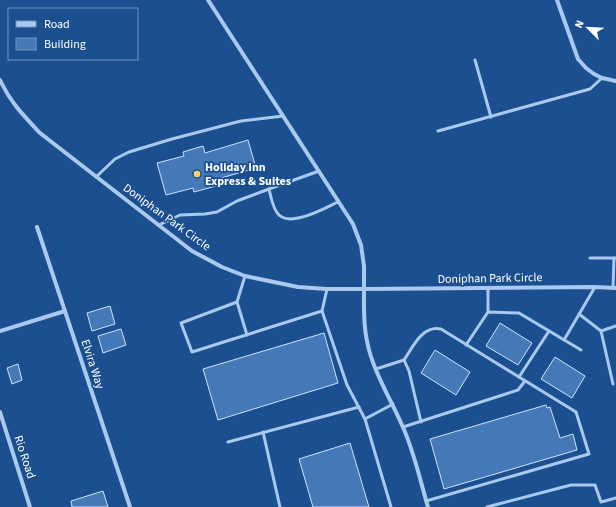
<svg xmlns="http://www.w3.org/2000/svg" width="616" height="507" font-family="'Source Sans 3',sans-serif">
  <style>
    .building { fill: #4478b7; stroke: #cfe3fa }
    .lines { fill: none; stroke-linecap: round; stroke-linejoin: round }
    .lane { stroke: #a9c9ee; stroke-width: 3 }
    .street { stroke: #a9c9ee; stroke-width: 4 }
    .poi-dot { fill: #ffd166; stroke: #1b4f8f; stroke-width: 1.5 }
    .labels { text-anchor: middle; stroke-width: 3.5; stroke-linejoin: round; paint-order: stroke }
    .poi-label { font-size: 12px; font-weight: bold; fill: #fff; stroke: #1b4f8f; text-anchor: start }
    .street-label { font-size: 12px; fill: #fff; stroke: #1b4f8f }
  </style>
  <rect width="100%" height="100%" fill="#1b4f8f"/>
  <!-- building -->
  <g class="building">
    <path d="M248,140L256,168L214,180L216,186L194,192L193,188L166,195L157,163L184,156L183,152L203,146L205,153Z"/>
    <path d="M110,306L115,324L92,331L87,313Z"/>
    <path d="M500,323L532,343L518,365L486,346Z"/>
    <path d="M121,329L126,345L103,353L98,336Z"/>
    <path d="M324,333L338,383L218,420L203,369Z"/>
    <path d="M435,350L470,372L456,395L421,373Z"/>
    <path d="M555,357L585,376L572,398L541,379Z"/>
    <path d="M18,364L22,380L12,384L7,368Z"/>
    <path d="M546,405L547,408L550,407L560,438L573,434L577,450L444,489L430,439Z"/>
    <path d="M350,443L369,507H313L299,459Z"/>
    <path d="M103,491L108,507H72L71,501Z"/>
  </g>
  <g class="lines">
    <!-- lane -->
    <g class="lane">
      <path d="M475,60L491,117"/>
      <path d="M438,131L590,89L602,78"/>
      <path d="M319,171L269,189C271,197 273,210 279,215C292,227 325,208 338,202"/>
      <path d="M96,177L115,159L129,152L172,139L241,121L283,116"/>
      <path d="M159,225L180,215L205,214L217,212L237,201L269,189"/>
      <path d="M590,258H616"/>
      <path d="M245,276L237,302L247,335"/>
      <path d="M613,288L614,258"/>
      <path d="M327,289L322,311L347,385L365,419L391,507"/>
      <path d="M237,302L181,323L192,352L322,311"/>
      <path d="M488,312V288"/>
      <path d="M579,314L601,331"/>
      <path d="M564,340L595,287"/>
      <path d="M466,345L488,312L519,313L581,350"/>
      <path d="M404,360C413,347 422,325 441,329L576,412L589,454L426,501"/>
      <path d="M376,369L404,360L409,371L421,422"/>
      <path d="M519,377L549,331"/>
      <path d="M613,384L601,331L616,326"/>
      <path d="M365,419L393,404"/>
      <path d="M403,427L518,390L525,381"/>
      <path d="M263,432L280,507"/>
      <path d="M228,442L359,407"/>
      <path d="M487,507L571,485H595L601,502L616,498"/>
    </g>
    <!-- street -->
    <g class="street">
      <path d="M557,0L578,59L586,68L594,74L602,78L616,81"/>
      <path d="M0,80C11,103 23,115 40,133L192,251L222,267L245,276L298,287L327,289H364V266L361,245L353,224L208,0"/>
      <path d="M37,227L130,507"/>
      <path d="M0,331L65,311"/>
      <path d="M0,412L30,507"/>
      <path d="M428,507C420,480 414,451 402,425C390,398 372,369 367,341C363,324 364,306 364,289L595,287L616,288"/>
    </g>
  </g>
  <!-- markers -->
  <circle class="poi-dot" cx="197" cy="174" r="4"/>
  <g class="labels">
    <!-- poi labels -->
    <g class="poi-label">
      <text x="205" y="171">Holiday Inn<tspan x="205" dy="14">Express &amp; Suites</tspan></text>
    </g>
    <!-- street labels -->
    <g class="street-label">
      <text transform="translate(167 217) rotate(36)" y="4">Doniphan Park Circle</text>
      <text transform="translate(490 278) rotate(-1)" y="4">Doniphan Park Circle</text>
      <text transform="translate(93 364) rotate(72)" y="4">Elvira Way</text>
      <text transform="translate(25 457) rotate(72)" y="4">Rio Road</text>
    </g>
  </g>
  <!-- legend -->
  <rect x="8" y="8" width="130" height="52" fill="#1b4f8f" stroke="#7695bc"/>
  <rect x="16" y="21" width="20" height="6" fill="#a9c9ee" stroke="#7695bc"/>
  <text x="44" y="28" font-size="12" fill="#ffffff">Road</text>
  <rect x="16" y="38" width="20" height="12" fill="#4478b7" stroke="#7695bc"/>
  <text x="44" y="48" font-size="12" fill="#ffffff">Building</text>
  <!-- north arrow -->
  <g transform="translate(588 28) rotate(294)" stroke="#1b4f8f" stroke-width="3" paint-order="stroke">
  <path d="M0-3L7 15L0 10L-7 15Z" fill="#ffffff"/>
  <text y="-6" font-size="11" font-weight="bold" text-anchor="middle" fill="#ffffff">N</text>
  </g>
</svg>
